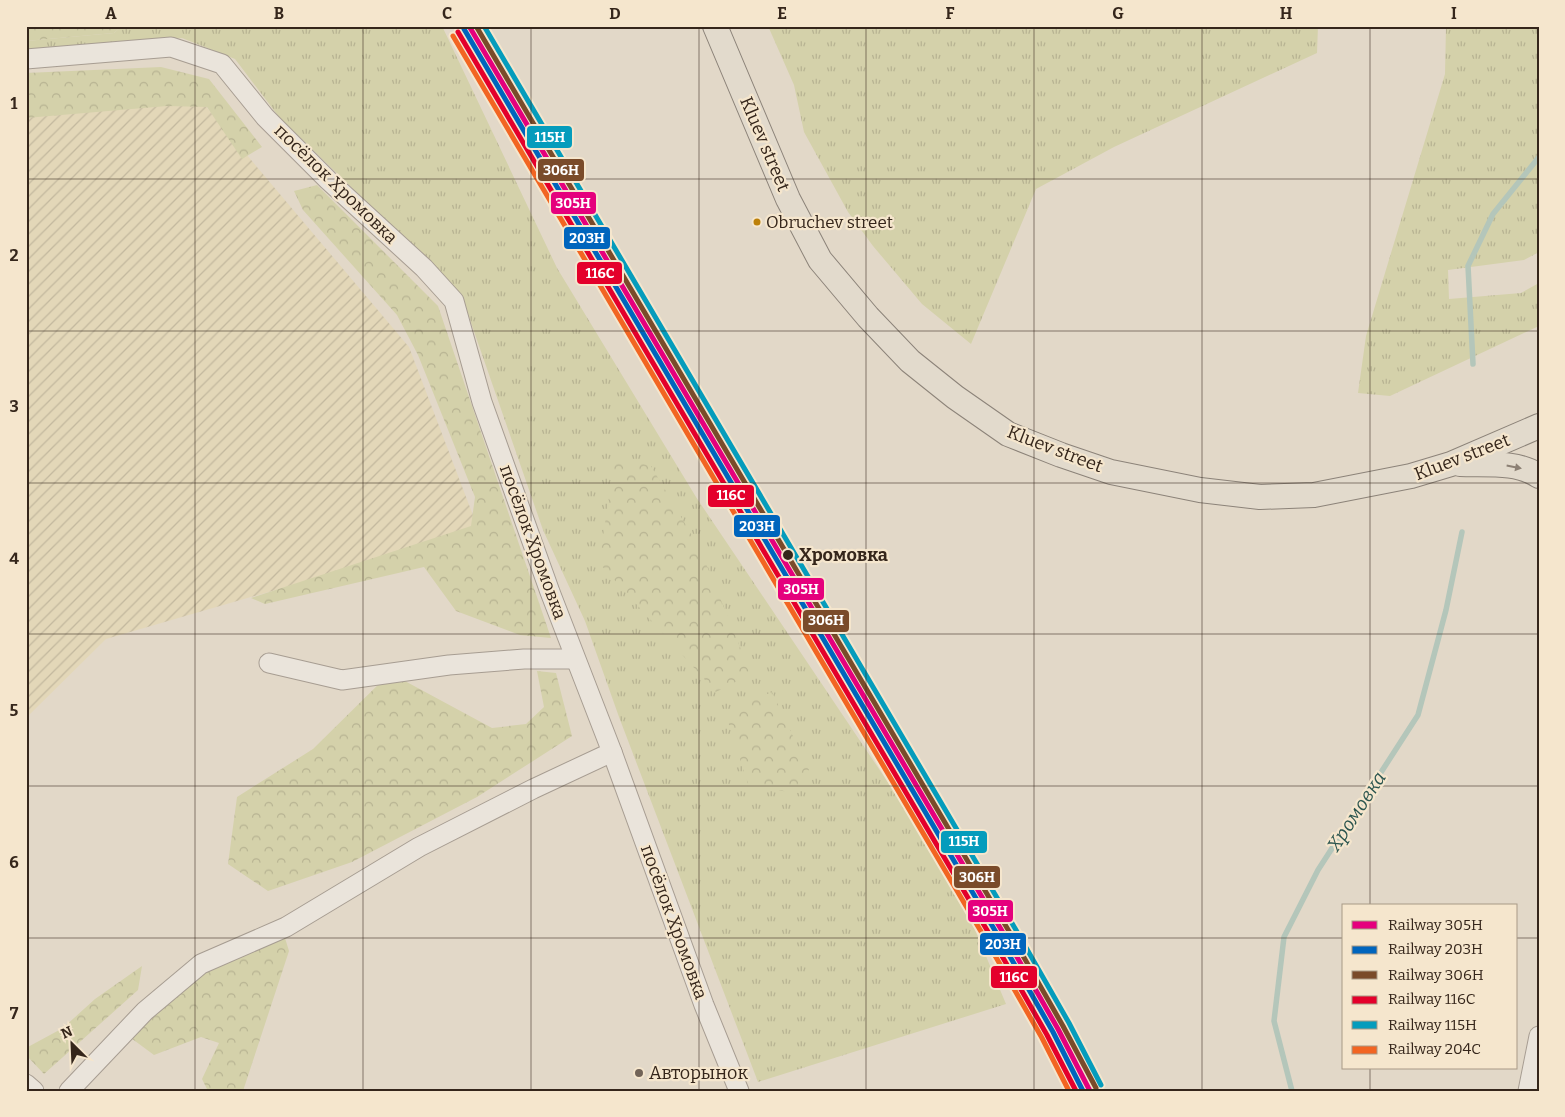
<svg xmlns="http://www.w3.org/2000/svg" width="1565" height="1117" font-family="Bitter,serif">
  <style>
    .farmland { fill: url(#farmland-furrows) }
    .grass { fill: url(#grass-tufts) }
    .forest { fill: url(#forest-crowns) }
    .lines { fill: none; stroke-linecap: round; stroke-linejoin: round }
    .stream { stroke: #b4c6ba; stroke-width: 5.5 }
    .minor-casing { stroke: #a79d92; stroke-width: 21 }
    .major-casing { stroke: #8c8379; stroke-width: 26 }
    .minor { stroke: #eae4db; stroke-width: 19 }
    .major { stroke: #e2dacc; stroke-width: 24 }
    .rail-1-casing { stroke: #f5e6cd; stroke-width: 9 }
    .rail-2-casing { stroke: #f5e6cd; stroke-width: 9 }
    .rail-3-casing { stroke: #f5e6cd; stroke-width: 9 }
    .rail-4-casing { stroke: #f5e6cd; stroke-width: 9 }
    .rail-5-casing { stroke: #f5e6cd; stroke-width: 9 }
    .rail-6-casing { stroke: #f5e6cd; stroke-width: 9 }
    .rail-1 { stroke: #e5007d; stroke-width: 5 }
    .rail-2 { stroke: #0065bd; stroke-width: 5 }
    .rail-3 { stroke: #7a4b2a; stroke-width: 5 }
    .rail-4 { stroke: #e4002b; stroke-width: 5 }
    .rail-5 { stroke: #059cbc; stroke-width: 5 }
    .rail-6 { stroke: #f26522; stroke-width: 5 }
    .oneway { fill: #8c8074 }
    .grid { fill: none; stroke: #35261b; stroke-width: 1; stroke-opacity: 0.55 }
    .bus-dot { fill: #bd8008; stroke: #f5e6cd; stroke-width: 2 }
    .stop-dot { fill: #35261b; stroke: #f5e6cd; stroke-width: 2 }
    .poi-dot { fill: #726458; stroke: #f5e6cd; stroke-width: 2 }
    .labels { text-anchor: middle; stroke-width: 4.5; stroke-linejoin: round; paint-order: stroke }
    .bus-label { font-size: 17px; fill: #35261b; stroke: #f5e6cd; text-anchor: start }
    .street-label { font-size: 18px; fill: #35261b; stroke: #f5e6cd }
    .stop-label { font-size: 18px; font-weight: bold; fill: #35261b; stroke: #f5e6cd; text-anchor: start }
    .poi-label { font-size: 18px; fill: #35261b; stroke: #f5e6cd; text-anchor: start }
    .water-label { font-size: 19px; font-style: italic; fill: #2b554f; stroke: #f5e6cd }
    .line-badge { stroke: #f5e6cd; stroke-width: 2 }
    .badge-label { font-size: 14px; text-anchor: middle; font-weight: bold; fill: #fff }
    .neatline { fill: none; stroke: #35261b; stroke-width: 2 }
    .grid-label { font-size: 16px; text-anchor: middle; font-weight: bold; fill: #35261b }
  </style>
  <defs>
    <pattern id="farmland-furrows" width="10" height="10" patternUnits="userSpaceOnUse" patternTransform="scale(1.25)"><rect width="10" height="10" fill="#e3d7b8"/><path d="M-1 1l2-2M0 10L10 0M9 11l2-2" fill="none" stroke="#c3b89e"/></pattern>
    <pattern id="grass-tufts" width="24" height="20" patternUnits="userSpaceOnUse" patternTransform="scale(1.25)"><rect width="24" height="20" fill="#d4d1aa"/><path d="M3 7l-1-3M5 7V3M7 7l1-3M15 17l-1-3M17 17v-4M19 17l1-3" fill="none" stroke="#b7b392"/></pattern>
    <pattern id="forest-crowns" width="20" height="18" patternUnits="userSpaceOnUse" patternTransform="scale(1.25)"><rect width="20" height="18" fill="#d4d1aa"/><path d="M2 6a3 3 0 1 1 6 0M12 15a3 3 0 1 1 6 0" fill="none" stroke="#b7b392"/></pattern>
  </defs>
  <rect width="100%" height="100%" fill="#e2d8c8"/>
  <!-- farmland -->
  <path class="farmland" d="M192,90L409,347L479,531L106,639L26,718V111Z"/>
  <!-- grass -->
  <g class="grass">
    <path d="M122,26H442L557,268L696,497L955,882L1006,1004L758,1082L619,717L585,621L543,530L461,294L279,117L235,59L182,38L26,51V41L114,33Z"/>
    <path d="M768,26H1318L1317,53L1114,147L1036,189L971,344L922,304L873,246L848,212L804,132L794,85Z"/>
    <path d="M1446,26H1539V252L1524,260L1448,270L1449,299L1521,293L1539,283V326L1390,396L1358,393L1366,336L1445,74Z"/>
  </g>
  <!-- forest -->
  <g class="forest">
    <path d="M26,26H122L114,33L26,41Z"/>
    <path d="M161,67L209,79L262,147L242,159L207,107L167,106L26,118V73Z"/>
    <path d="M317,185L438,306L551,638L520,635L456,611L424,567L265,604L251,598L471,526L475,497L418,355L397,315L303,210L294,191Z"/>
    <path d="M615,457L651,466L700,549L751,674L716,692L599,563Z"/>
    <path d="M537,671L556,673L572,736L477,797L352,862L268,891L228,864L237,797L313,749L390,673L492,728L526,724L544,707Z"/>
    <path d="M772,692L809,770L799,793L749,787L725,712Z"/>
    <path d="M285,938L289,951L243,1091H208L202,1079L219,1043L201,1037L154,1055L131,1038L156,1012L186,986L222,961Z"/>
    <path d="M142,966L138,990L44,1074L26,1055V1048L63,1028L95,999Z"/>
  </g>
  <g class="lines">
    <!-- stream -->
    <g class="stream">
      <path d="M1473,364L1468,266L1493,214L1539,157"/>
      <path d="M1292,1091L1274,1021L1284,937L1318,870L1418,715L1446,610L1462,532"/>
    </g>
    <!-- minor casing -->
    <g class="minor-casing">
      <g id="minor">
        <path d="M26,59L171,47L222,64L265,117L328,180L424,268L454,301L482,402L550,592L612,752L704,1005L739,1091"/>
        <path d="M269,663L342,680L449,665L524,659H575"/>
        <path d="M26,1084L34,1091"/>
        <path d="M69,1091L145,1011L201,964L286,927L419,847L533,789L612,752"/>
        <path d="M1528,1091L1539,1036"/>
      </g>
    </g>
    <!-- major casing -->
    <g class="major-casing">
      <g id="major">
        <path d="M715,26L788,199L820,260L868,317L910,361L955,397L1008,434L1061,455L1111,472L1200,490L1260,497L1314,495L1411,476L1451,464L1539,426"/>
        <path d="M1460,464C1486,465 1517,461 1539,476"/>
      </g>
    </g>
    <!-- minor -->
    <use href="#minor" class="minor"/>
    <!-- major -->
    <use href="#major" class="major"/>
    <!-- rail-1 casing -->
    <g class="rail-1-casing">
      <path id="rail-1" d="M469,26L1005,936L1058,1029L1090,1091"/>
    </g>
    <!-- rail-2 casing -->
    <g class="rail-2-casing">
      <path id="rail-2" d="M464,29L1000,939L1053,1032L1083,1091"/>
    </g>
    <!-- rail-3 casing -->
    <g class="rail-3-casing">
      <path id="rail-3" d="M476,26L1010,933L1063,1026L1096,1088"/>
    </g>
    <!-- rail-4 casing -->
    <g class="rail-4-casing">
      <path id="rail-4" d="M458,32L994,942L1047,1035L1076,1091"/>
    </g>
    <!-- rail-5 casing -->
    <g class="rail-5-casing">
      <path id="rail-5" d="M484,26L1016,930L1069,1023L1101,1085"/>
    </g>
    <!-- rail-6 casing -->
    <g class="rail-6-casing">
      <path id="rail-6" d="M453,36L989,945L1042,1038L1069,1091"/>
    </g>
    <!-- rail-1 -->
    <use href="#rail-1" class="rail-1"/>
    <!-- rail-2 -->
    <use href="#rail-2" class="rail-2"/>
    <!-- rail-3 -->
    <use href="#rail-3" class="rail-3"/>
    <!-- rail-4 -->
    <use href="#rail-4" class="rail-4"/>
    <!-- rail-5 -->
    <use href="#rail-5" class="rail-5"/>
    <!-- rail-6 -->
    <use href="#rail-6" class="rail-6"/>
  </g>
  <!-- one-way arrows -->
  <defs><path id="oneway-solid" d="M-6-.8H1V-3.2L6.5 0L1 3.2V.8H-6Z" transform="scale(1.25)"/></defs>
  <use class="oneway" href="#oneway-solid" transform="translate(1514 467) rotate(11)"/>
  <!-- grid -->
  <path class="grid" d="M195,26V1091M363,26V1091M531,26V1091M699,26V1091M866,26V1091M1034,26V1091M1202,26V1091M1370,26V906M26,179H1539M26,331H1539M26,483H1539M26,634H1539M26,786H1539M26,938H1344M1516,938H1539M1370,1068V1091"/>
  <!-- markers -->
  <circle class="bus-dot" cx="757" cy="222" r="4.5"/>
  <circle class="stop-dot" cx="788" cy="555" r="6"/>
  <circle class="poi-dot" cx="639" cy="1073" r="5"/>
  <g class="labels">
    <!-- bus labels -->
    <g class="bus-label">
      <text x="766" y="228">Obruchev street</text>
    </g>
    <!-- street labels -->
    <g class="street-label">
      <text transform="translate(765 144) rotate(67)" y="6">Kluev street</text>
      <text transform="translate(336 184) rotate(44)" y="6">посёлок Хромовка</text>
      <text transform="translate(1055 449) rotate(21)" y="6">Kluev street</text>
      <text transform="translate(1462 457) rotate(-21)" y="6">Kluev street</text>
      <text transform="translate(533 542) rotate(70)" y="6">посёлок Хромовка</text>
      <text transform="translate(674 922) rotate(70)" y="6">посёлок Хромовка</text>
    </g>
    <!-- stop labels -->
    <g class="stop-label">
      <text x="799" y="561">Хромовка</text>
    </g>
    <!-- poi labels -->
    <g class="poi-label">
      <text x="649" y="1079">Авторынок</text>
    </g>
    <!-- water labels -->
    <g class="water-label">
      <text transform="translate(1356 811) rotate(-57)" y="7">Хромовка</text>
    </g>
  </g>
  <g class="line-badge">
    <rect x="526" y="125" width="47" height="24" rx="5" fill="#059cbc"/>
    <rect x="537" y="158" width="48" height="24" rx="5" fill="#7a4b2a"/>
    <rect x="550" y="191" width="47" height="24" rx="5" fill="#e5007d"/>
    <rect x="563" y="226" width="48" height="24" rx="5" fill="#0065bd"/>
    <rect x="576" y="261" width="47" height="24" rx="5" fill="#e4002b"/>
    <rect x="707" y="484" width="48" height="24" rx="5" fill="#e4002b"/>
    <rect x="733" y="514" width="48" height="24" rx="5" fill="#0065bd"/>
    <rect x="777" y="577" width="48" height="24" rx="5" fill="#e5007d"/>
    <rect x="802" y="609" width="48" height="24" rx="5" fill="#7a4b2a"/>
    <rect x="940" y="830" width="48" height="24" rx="5" fill="#059cbc"/>
    <rect x="953" y="865" width="48" height="24" rx="5" fill="#7a4b2a"/>
    <rect x="967" y="899" width="47" height="24" rx="5" fill="#e5007d"/>
    <rect x="979" y="932" width="48" height="24" rx="5" fill="#0065bd"/>
    <rect x="990" y="965" width="48" height="24" rx="5" fill="#e4002b"/>
  </g>
  <g class="badge-label">
    <text x="550" y="142">115Н</text>
    <text x="561" y="175">306Н</text>
    <text x="573" y="208">305Н</text>
    <text x="587" y="243">203Н</text>
    <text x="600" y="278">116С</text>
    <text x="731" y="500">116С</text>
    <text x="757" y="531">203Н</text>
    <text x="801" y="594">305Н</text>
    <text x="826" y="625">306Н</text>
    <text x="964" y="846">115Н</text>
    <text x="977" y="882">306Н</text>
    <text x="990" y="916">305Н</text>
    <text x="1003" y="949">203Н</text>
    <text x="1014" y="982">116С</text>
  </g>
  <!-- border -->
  <rect width="1565" height="1117" fill="none" stroke="#f5e6cd" stroke-width="55"/>
  <!-- legend -->
  <rect x="1342" y="904" width="175" height="165" fill="#f5e6cd" stroke="#a89986"/>
  <rect x="1352" y="921" width="25" height="8" fill="#e5007d" stroke="#a89986"/>
  <text x="1388" y="930" font-size="15" fill="#35261b">Railway 305Н</text>
  <rect x="1352" y="946" width="25" height="8" fill="#0065bd" stroke="#a89986"/>
  <text x="1388" y="954" font-size="15" fill="#35261b">Railway 203Н</text>
  <rect x="1352" y="971" width="25" height="8" fill="#7a4b2a" stroke="#a89986"/>
  <text x="1388" y="980" font-size="15" fill="#35261b">Railway 306Н</text>
  <rect x="1352" y="996" width="25" height="8" fill="#e4002b" stroke="#a89986"/>
  <text x="1388" y="1004" font-size="15" fill="#35261b">Railway 116С</text>
  <rect x="1352" y="1021" width="25" height="8" fill="#059cbc" stroke="#a89986"/>
  <text x="1388" y="1030" font-size="15" fill="#35261b">Railway 115Н</text>
  <rect x="1352" y="1046" width="25" height="8" fill="#f26522" stroke="#a89986"/>
  <text x="1388" y="1054" font-size="15" fill="#35261b">Railway 204С</text>
  <!-- north arrow -->
  <g transform="translate(72 1044) rotate(336)" stroke="#f5e6cd" stroke-width="4" paint-order="stroke">
  <path d="M0-4L9 19L0 12L-9 19Z" fill="#35261b"/>
  <text y="-8" font-size="14" font-weight="bold" text-anchor="middle" fill="#35261b">N</text>
  </g>
  <rect x="28" y="28" width="1510" height="1062" class="neatline"/>
  <g class="grid-label">
    <text x="111" y="19">A</text>
    <text x="279" y="19">B</text>
    <text x="447" y="19">C</text>
    <text x="615" y="19">D</text>
    <text x="782" y="19">E</text>
    <text x="950" y="19">F</text>
    <text x="1118" y="19">G</text>
    <text x="1286" y="19">H</text>
    <text x="1454" y="19">I</text>
    <text x="14" y="109">1</text>
    <text x="14" y="261">2</text>
    <text x="14" y="412">3</text>
    <text x="14" y="564">4</text>
    <text x="14" y="716">5</text>
    <text x="14" y="868">6</text>
    <text x="14" y="1019">7</text>
  </g>
</svg>
